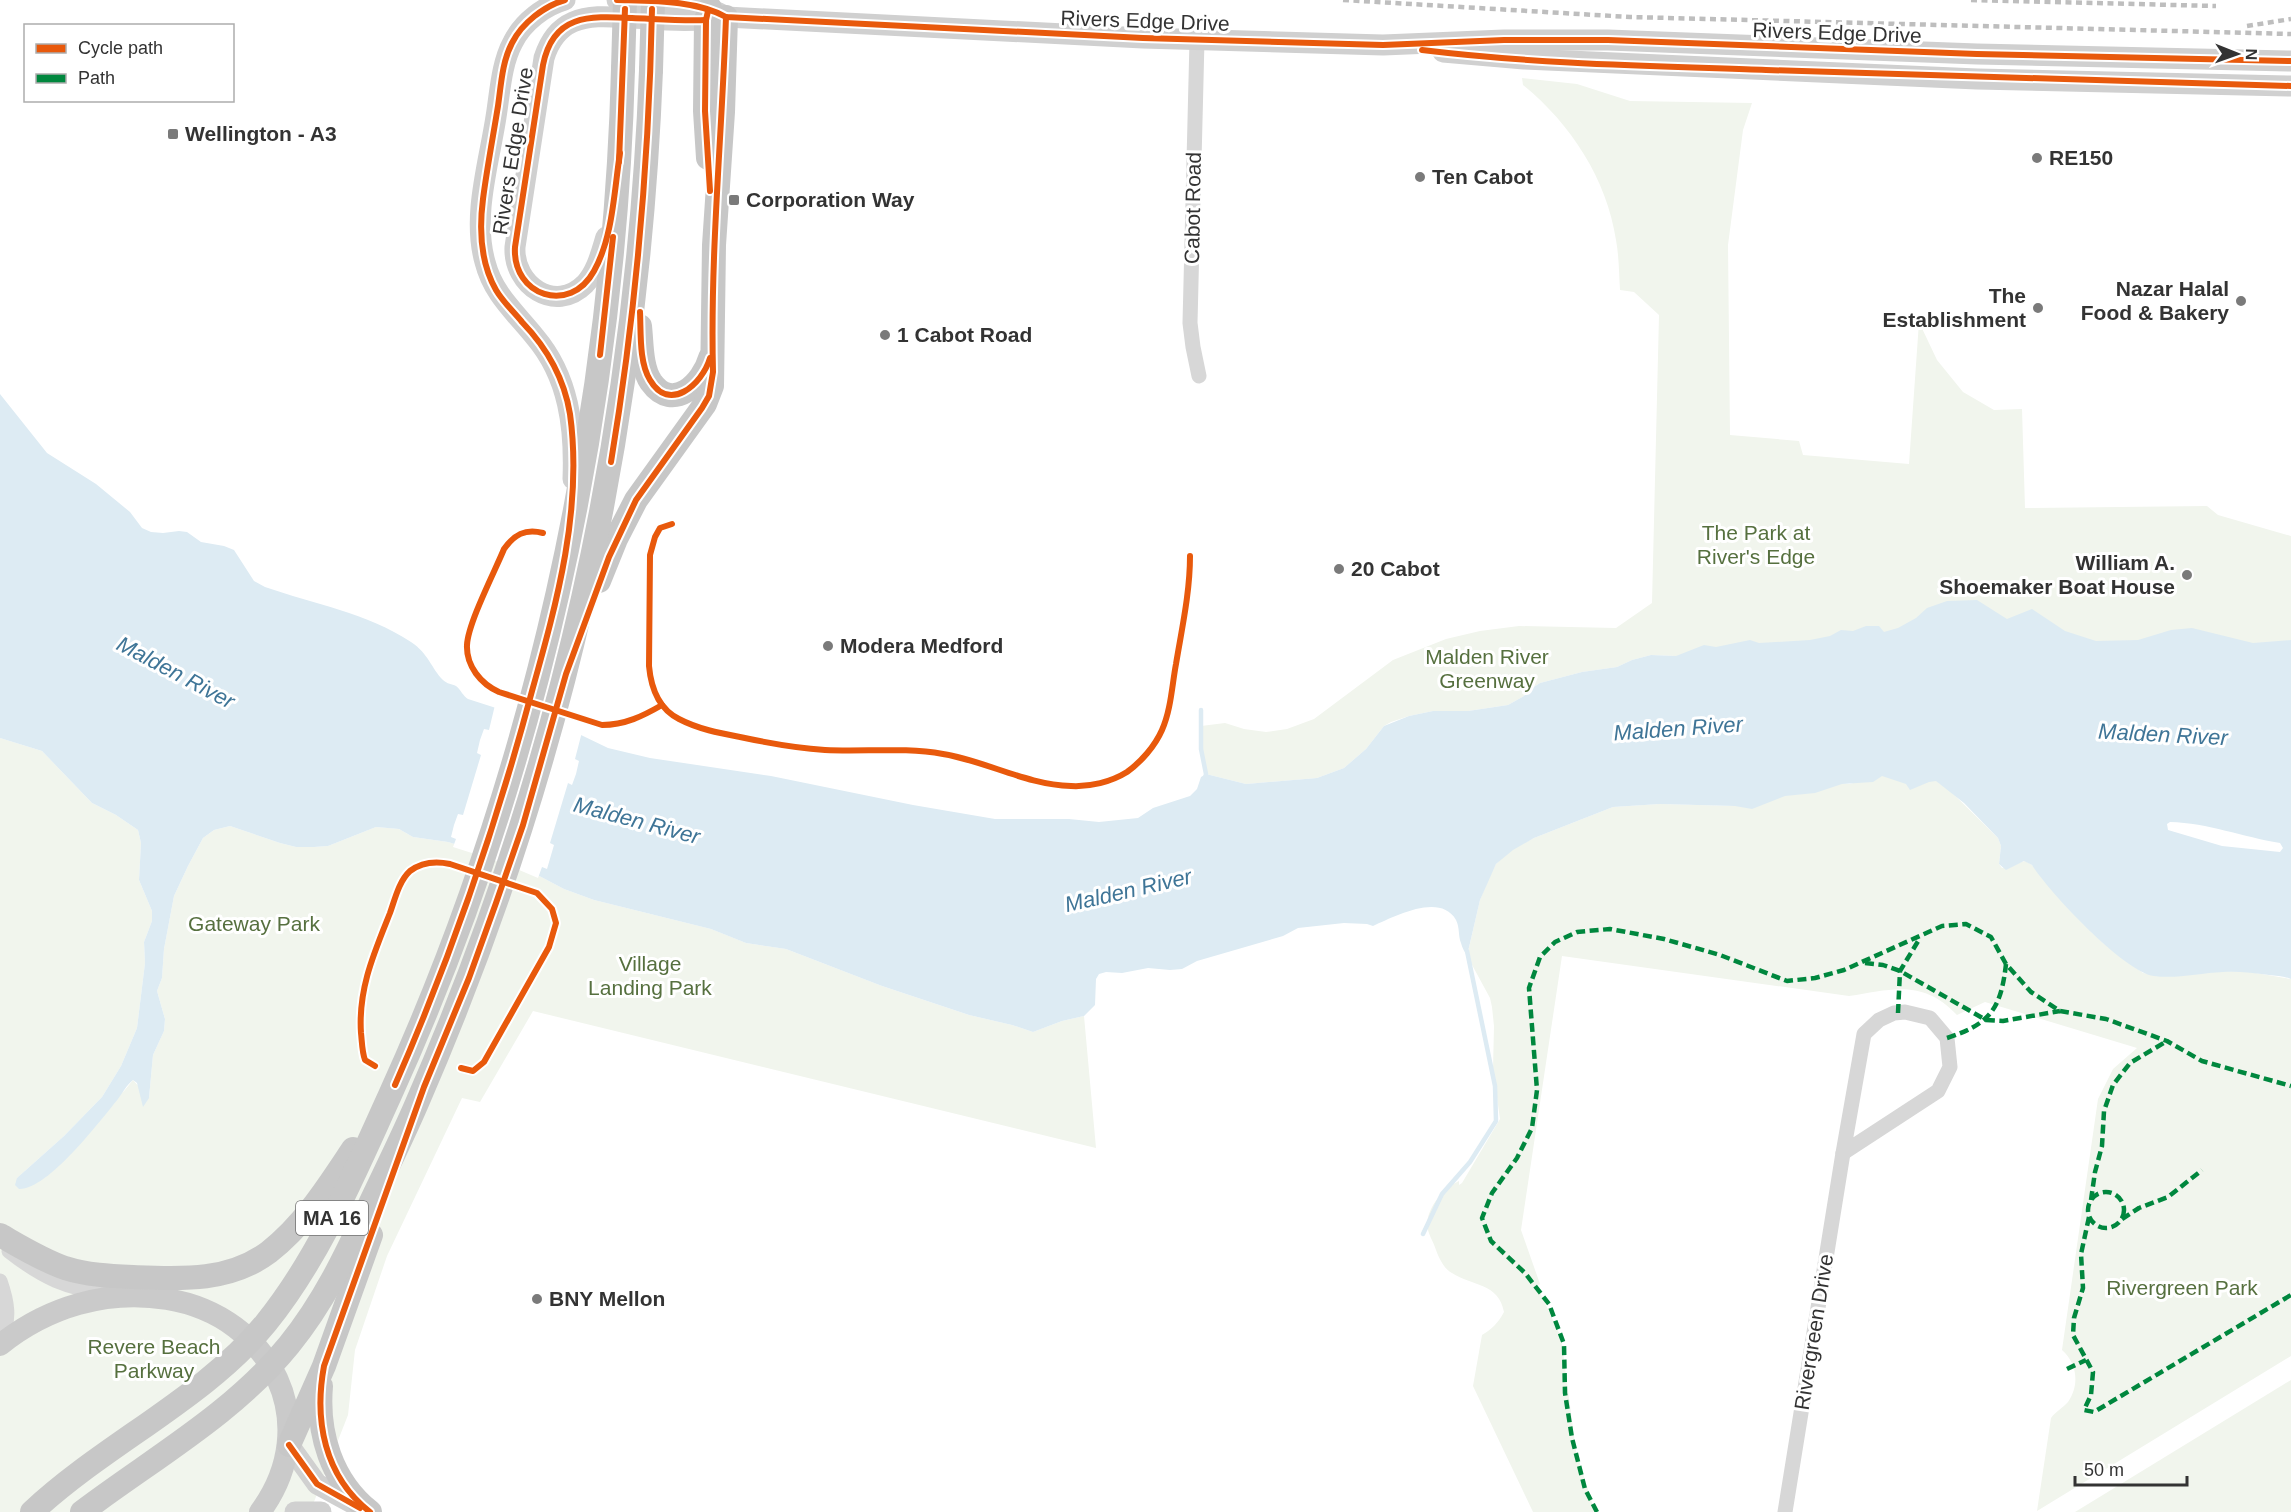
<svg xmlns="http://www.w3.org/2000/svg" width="2291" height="1512" font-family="Arial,sans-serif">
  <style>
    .green { fill: #f1f5ed }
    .water { fill: #ddebf3; fill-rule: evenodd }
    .pier { fill: #fff }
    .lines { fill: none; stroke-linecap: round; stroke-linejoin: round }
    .stream { stroke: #ddebf3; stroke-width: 4.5 }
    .minor { stroke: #d7d7d7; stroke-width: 15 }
    .secondary { stroke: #d0d0d0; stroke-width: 21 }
    .primary { stroke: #cacaca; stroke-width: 22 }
    .trunk { stroke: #c7c7c7; stroke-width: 24 }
    .rail { stroke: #bebebe; stroke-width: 4.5; stroke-dasharray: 6 4.5; stroke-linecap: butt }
    .trunk-bridge { stroke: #c7c7c7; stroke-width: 24 }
    .quiet { stroke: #00873e; stroke-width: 4.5; stroke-dasharray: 9 4.5; stroke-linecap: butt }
    .cycleway-casing { stroke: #fff; stroke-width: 10 }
    .cycleway { stroke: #e8590c; stroke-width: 6 }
    .poi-dot { fill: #7a7a7a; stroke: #fff; stroke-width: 2 }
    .labels { text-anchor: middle; stroke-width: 6; stroke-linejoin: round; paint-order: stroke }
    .shield { fill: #fff; stroke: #707070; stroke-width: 1.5 }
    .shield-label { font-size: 20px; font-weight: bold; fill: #333 }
    .street-label { font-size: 21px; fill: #333; stroke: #fff }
    .poi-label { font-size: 21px; font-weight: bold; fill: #333; stroke: #fff; text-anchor: start }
    .park-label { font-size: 21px; fill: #56703f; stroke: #fff }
    .water-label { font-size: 22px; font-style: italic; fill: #3f7597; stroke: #fff }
  </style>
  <rect width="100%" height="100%" fill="#fff"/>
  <!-- green -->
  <g class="green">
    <path d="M1522,78L1577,84L1630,101L1752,103L1743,130L1728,245L1730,435L1799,441L1803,455L1909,464L1919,322L1937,360L1963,392L1994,410L2022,409L2025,508L2207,506L2218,515L2291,536V645L2094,646L2005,624L1811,646L1676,656L1651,655L1632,660L1617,667L1582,672L1540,683L1529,690L1524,696L1508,705L1468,711H1433L1409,716L1391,722L1384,726L1366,749L1344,768L1317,778L1246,784L1206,774L1201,749V726L1225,723L1244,729L1266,732L1287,729L1314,719L1393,660L1446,639L1480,631L1519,626L1616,628L1652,603L1659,315L1634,292L1620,290C1619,274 1619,256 1616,240C1607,179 1570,123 1523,85Z"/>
    <path d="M0,738L42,751L92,803L116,815L138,830L141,843L139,880L152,911V921L144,942L145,963L137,1028L121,1066L102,1097L64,1136L17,1178L124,1091L133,1080L149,1098L153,1055L164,1031L165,1019L157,991L162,978L164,949L174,896L188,866L203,838L214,830L230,826L280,843L296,847H314L328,846L376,827L399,829L413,837L448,842L474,850L526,869L564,889L594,900L711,929L746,943L786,949L882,986L969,1015L1012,1025L1033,1032L1062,1021L1084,1016L1096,1148L533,1011L480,1102L462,1098L387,1256L355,1350L348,1415L310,1512H0Z"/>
    <path d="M1931,772L1998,838L2001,846L1999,864L2002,868L2025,861L2032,865L2082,922L2103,943L2143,973L2167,976L2225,971L2250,972L2291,979V1356L2037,1511L2051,1418C2056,1411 2063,1408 2068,1402C2080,1385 2077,1363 2062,1350L2098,1099L2113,1069L2137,1048L1985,1002L1957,1015C1923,979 1893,989 1849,996L1562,956L1521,1230L1540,1284L1537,1286L1561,1337L1576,1451L1595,1512H1533L1473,1386L1482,1335C1492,1329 1498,1323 1504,1312C1499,1283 1472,1286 1452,1273C1444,1269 1439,1258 1436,1250C1434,1243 1427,1232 1427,1224C1428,1206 1444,1188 1459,1181V1185L1462,1183L1500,1119L1493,1069L1494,1026L1492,1007L1490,998L1471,963L1468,952L1480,900L1488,880L1496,864L1512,849L1534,838L1613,807L1660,804L1734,806L1827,782L1849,784L1871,779L1881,774Z"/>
    <path d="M2291,1380V1512H2075Z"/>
  </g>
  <!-- water -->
  <path class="water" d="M0,394L47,453L96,484L130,512L142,528L151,532L163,533L179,531L187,532L201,542L224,546L234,550L254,581L265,587C314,604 367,613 411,642C429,654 431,668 443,680C447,684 452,684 456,686C461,690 463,696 468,699L581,735L608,748L650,758L771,776L913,805L995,819H1069L1099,822L1138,818L1153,808L1190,796L1197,789L1201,777L1206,774L1246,784L1317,778L1344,768L1366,749L1384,726L1409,716L1433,711H1468L1508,705L1524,696L1529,690L1540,683L1582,672L1617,667L1632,660L1651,655L1676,656L1704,645L1716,647L1750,640L1759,643L1810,640L1830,636L1841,630L1853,631L1866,626H1879L1884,632L1898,628L1916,618L1927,608L1947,601L1977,600L2007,619L2032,609L2065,631L2096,641L2138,640L2171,630L2192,628L2253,643L2291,640V979C2284,976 2276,976 2269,975C2253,973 2238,971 2223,972C2200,973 2176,979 2154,976C2124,972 2049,892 2032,865L2024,861L2006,870L1999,864L2001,846L1998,838L1964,803L1936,781L1929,782L1910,790L1906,784L1882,776L1873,782L1842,784L1815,793L1785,796L1752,809L1735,806L1660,804L1613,807L1534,838L1513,850L1496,864L1480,900L1467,956C1465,952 1462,948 1461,943C1458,936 1460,928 1456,920C1440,892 1394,917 1373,926L1367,924L1344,923L1298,928L1283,936L1197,961L1182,969L1170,970L1148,968L1122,973L1106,972L1099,974L1096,979L1095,1005L1084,1016L1062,1021L1033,1032L1012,1025L969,1015L882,986L786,949L746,943L711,929L594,900L564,889L526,869L474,850L448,842L413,837L399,829L376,827L328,846L314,847H296L280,843L230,826L214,830L203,838L188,866L174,896L164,949L162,978L157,991L165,1019L164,1031L153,1055L149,1098L143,1107L137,1083L133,1080C126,1086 123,1092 118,1099C100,1121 48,1190 19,1189L15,1185L17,1178L64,1136L102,1097L121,1066L137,1028L145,963L144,942L152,921V911L139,880L141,843L138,830L116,815L92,803L42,751L0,738ZM2170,822C2208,823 2243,837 2280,843L2283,848L2280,852L2222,846L2168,830L2167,824Z"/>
  <!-- pier -->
  <path class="pier" d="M495,705L582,732L575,759L579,761L576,774L572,785L568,783L550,843L554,845L547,869L542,867L538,878L500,862L453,847L456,839L451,837L454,825L458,814L463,815L481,755L477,753L480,740L484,729L489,730Z"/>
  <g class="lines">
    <!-- stream -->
    <g class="stream">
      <path d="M1201,710V749L1206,774L1205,778"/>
      <path d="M1423,1234L1442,1194L1470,1162L1496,1121L1495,1086L1467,951"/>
    </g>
    <!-- minor -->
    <g class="minor">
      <path d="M1197,40L1190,323L1193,347L1199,376"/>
      <path d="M1905,1012L1930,1018L1947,1038L1950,1067L1938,1091L1843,1153L1864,1034L1879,1020L1894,1013Z"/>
      <path d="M9,1251C42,1277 67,1289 109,1293"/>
      <path d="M0,1281C7,1301 11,1320 0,1339"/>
      <path d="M1785,1512L1843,1153"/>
    </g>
    <!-- secondary -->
    <g class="secondary">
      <path d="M565,0C544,6 523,22 513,42C501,64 500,93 496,117C489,163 472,216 485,262C493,294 515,312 535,337C569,377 575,428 573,479"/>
      <path d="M617,0C651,1 694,0 723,15"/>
      <path d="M1443,52L1524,59L1977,79L2291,86"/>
      <path d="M606,237C601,253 597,271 585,284C555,314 513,285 515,247L544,58C549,42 557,29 573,22C591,14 613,17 633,18C664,20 695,23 726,17L1143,38L1383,45L1504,40H1608L1977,54L2291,61"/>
      <path d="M289,1445L317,1484L365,1510"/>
      <path d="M295,1512H321"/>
    </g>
    <!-- primary -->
    <path class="primary" d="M0,1345C47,1307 107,1289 167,1299C272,1316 325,1424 260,1512"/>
    <!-- trunk -->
    <g class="trunk">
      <path d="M708,158L705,111L706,20L710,8"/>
      <path d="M640,326C642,344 641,367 651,382C673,413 703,383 710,358"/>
      <path d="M599,581L616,539L636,500L705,404L712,386L714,245L723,112L726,17"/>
      <path d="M0,1235C21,1247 42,1260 65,1268C87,1275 110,1276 133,1277C181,1279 229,1282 269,1252C304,1225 329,1185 353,1149"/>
      <path d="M321,1386C317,1433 331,1481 370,1512"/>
      <path d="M289,1445L324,1366L371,1235"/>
      <path d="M32,1512C103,1445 205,1398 266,1323C320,1256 354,1174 390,1095C535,776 614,419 623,69"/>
      <path d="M82,1512C152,1459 233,1414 289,1345C324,1302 346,1255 369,1206C385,1172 402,1138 417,1103C562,770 637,433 651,70"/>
    </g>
    <!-- rail -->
    <g class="rail">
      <path d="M1343,0L1630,17L2291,34"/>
      <path d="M1971,0L2216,6"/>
      <path d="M2247,26L2291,19"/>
    </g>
    <!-- trunk-bridge -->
    <g class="trunk-bridge">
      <path d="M623,69L625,0"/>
      <path d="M651,70L653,0"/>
    </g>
    <!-- quiet -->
    <g class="quiet">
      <path d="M1865,963L1883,965L1900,971L1986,1020L2003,1021L2060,1011"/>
      <path d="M1898,1013L1900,971L1920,938"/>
      <path d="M1947,1038C1990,1024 2001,1009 2006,964"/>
      <circle cx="2106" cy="1210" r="18"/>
      <path d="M2091,1200L2095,1172L2102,1146L2104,1111L2113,1085L2130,1063L2167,1041"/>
      <path d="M2089,1217L2081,1254L2083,1288L2074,1318L2073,1335L2093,1372L2091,1395L2084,1410L2094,1412L2291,1295"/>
      <path d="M2122,1219L2139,1208L2168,1197L2202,1170"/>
      <path d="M2067,1369L2086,1360"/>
      <path d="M1597,1512L1585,1489L1572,1438L1565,1393L1564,1344L1549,1304L1525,1273L1491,1241L1482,1218L1492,1193L1517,1158L1532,1128L1537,1090L1529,988L1540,957L1555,942L1577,932L1610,929L1664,939L1720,955L1787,981L1815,978L1844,970L1942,926L1966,924L1991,937L2006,964L2031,992L2060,1011L2106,1019L2167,1041L2202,1061L2291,1086"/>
    </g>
    <!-- cycleway casing -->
    <g class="cycleway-casing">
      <g id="cycleway">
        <path d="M617,0C652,1 696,0 726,17L1143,38L1383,45L1504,40H1608L1977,54L2291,61"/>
        <path d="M708,11L706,20L705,111L710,191"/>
        <path d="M1422,50C1536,64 1651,66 1766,70C1941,76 2116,82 2291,86"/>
        <path d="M620,153C614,191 613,237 594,271C570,315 512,296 515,247L543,65C553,14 589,16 632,18C657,19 682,21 706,20"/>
        <path d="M619,162L625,9"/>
        <path d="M640,312C641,333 639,362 650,380C669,413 702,385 710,358"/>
        <path d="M600,355L613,237"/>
        <path d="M611,462C636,312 649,161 652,9"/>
        <path d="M672,524L660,528L655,537L650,555L649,666C651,688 659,709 679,719C698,729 719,733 740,737C768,743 796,748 825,750C865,752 904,747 943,754C986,761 1027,785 1071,786C1090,787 1111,782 1127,772C1141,762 1155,746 1162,730C1171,710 1172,685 1176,664C1182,628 1190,592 1190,556"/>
        <path d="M543,533C525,528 514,535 504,549C495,571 468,623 467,645C466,666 481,684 499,692L602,725C625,725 643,716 662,705"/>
        <path d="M375,1066L365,1060C362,1052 362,1042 361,1033C358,989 374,953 390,913C395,899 399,881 410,871C422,862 436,861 450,864L537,893L552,909L556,923L549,947L484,1062L473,1071L461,1068"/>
        <path d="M395,1085C451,957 496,826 532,691C557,602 583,508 570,414C564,377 547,348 522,322C513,311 503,302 496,290C480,262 479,230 483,199C487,168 493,137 498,106C501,86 502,62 512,43C522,23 544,6 565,0"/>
        <path d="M289,1445L317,1484L360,1508"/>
        <path d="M370,1512C324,1476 314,1420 324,1366L424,1087L469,978L496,903L523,825L566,674L609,557L636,500L702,408L709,396L713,372C710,254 722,135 726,17"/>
      </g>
    </g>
    <!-- cycleway -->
    <use href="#cycleway" class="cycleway"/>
  </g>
  <!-- markers -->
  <g class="poi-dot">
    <rect x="167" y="128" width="12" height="12" rx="3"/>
    <circle cx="2037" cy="158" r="6"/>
    <circle cx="1420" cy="177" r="6"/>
    <rect x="728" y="194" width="12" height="12" rx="3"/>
    <circle cx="2241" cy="301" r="6"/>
    <circle cx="2038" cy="308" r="6"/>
    <circle cx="885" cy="335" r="6"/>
    <circle cx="1339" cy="569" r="6"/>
    <circle cx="2187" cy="575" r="6"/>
    <circle cx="828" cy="646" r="6"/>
    <circle cx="537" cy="1299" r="6"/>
  </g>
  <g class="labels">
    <!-- shield labels -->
    <rect class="shield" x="296" y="1201" width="72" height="34" rx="4.5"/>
    <g class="shield-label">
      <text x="332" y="1225">MA 16</text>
    </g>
    <!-- street labels -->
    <g class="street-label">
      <text transform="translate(1145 21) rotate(2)" y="7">Rivers Edge Drive</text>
      <text transform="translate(1837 33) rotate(2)" y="7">Rivers Edge Drive</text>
      <text transform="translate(513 151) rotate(-81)" y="7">Rivers Edge Drive</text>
      <text transform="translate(1193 208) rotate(-89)" y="7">Cabot Road</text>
      <text transform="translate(1814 1332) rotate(-81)" y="7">Rivergreen Drive</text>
    </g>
    <!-- poi labels -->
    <g class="poi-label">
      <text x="185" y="141">Wellington - A3</text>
      <text x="2049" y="165">RE150</text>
      <text x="1432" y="184">Ten Cabot</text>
      <text x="746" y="207">Corporation Way</text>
      <text x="2229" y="296" text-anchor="end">Nazar Halal<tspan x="2229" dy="24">Food &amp; Bakery</tspan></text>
      <text x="2026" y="303" text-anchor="end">The<tspan x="2026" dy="24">Establishment</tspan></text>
      <text x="897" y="342">1 Cabot Road</text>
      <text x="2175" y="570" text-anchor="end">William A.<tspan x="2175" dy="24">Shoemaker Boat House</tspan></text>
      <text x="1351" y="576">20 Cabot</text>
      <text x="840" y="653">Modera Medford</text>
      <text x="549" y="1306">BNY Mellon</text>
    </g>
    <!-- park labels -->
    <g class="park-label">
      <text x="1756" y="540">The Park at<tspan x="1756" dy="24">River's Edge</tspan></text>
      <text x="1487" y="664">Malden River<tspan x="1487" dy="24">Greenway</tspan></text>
      <text x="254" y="931">Gateway Park</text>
      <text x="650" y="971">Village<tspan x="650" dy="24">Landing Park</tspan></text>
      <text x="2182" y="1295">Rivergreen Park</text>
      <text x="154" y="1354">Revere Beach<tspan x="154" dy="24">Parkway</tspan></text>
    </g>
    <!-- water labels -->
    <g class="water-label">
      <text transform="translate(176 672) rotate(28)" y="8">Malden River</text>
      <text transform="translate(1678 728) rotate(-4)" y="8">Malden River</text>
      <text transform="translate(2163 734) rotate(3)" y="8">Malden River</text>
      <text transform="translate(637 820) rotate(15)" y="8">Malden River</text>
      <text transform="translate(1128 890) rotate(-13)" y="8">Malden River</text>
    </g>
  </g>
  <!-- legend -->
  <rect x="24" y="24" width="210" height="78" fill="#ffffff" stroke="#adadad" stroke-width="1.5"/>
  <rect x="36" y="44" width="30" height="9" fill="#e8590c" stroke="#adadad" stroke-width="1.5"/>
  <text x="78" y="54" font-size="18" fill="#333333">Cycle path</text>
  <rect x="36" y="74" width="30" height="9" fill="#00873e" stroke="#adadad" stroke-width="1.5"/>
  <text x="78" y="84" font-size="18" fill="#333333">Path</text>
  <!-- north arrow -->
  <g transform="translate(2237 54) rotate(91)" stroke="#ffffff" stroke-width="4.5" paint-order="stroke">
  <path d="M0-4.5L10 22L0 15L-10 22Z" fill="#333333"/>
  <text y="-9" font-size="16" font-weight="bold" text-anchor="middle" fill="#333333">N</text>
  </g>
  <!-- scale -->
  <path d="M2075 1476v9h112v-9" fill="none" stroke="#333333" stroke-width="3"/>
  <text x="2084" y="1476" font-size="18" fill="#333333" stroke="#ffffff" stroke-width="4.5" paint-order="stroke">50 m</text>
</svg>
